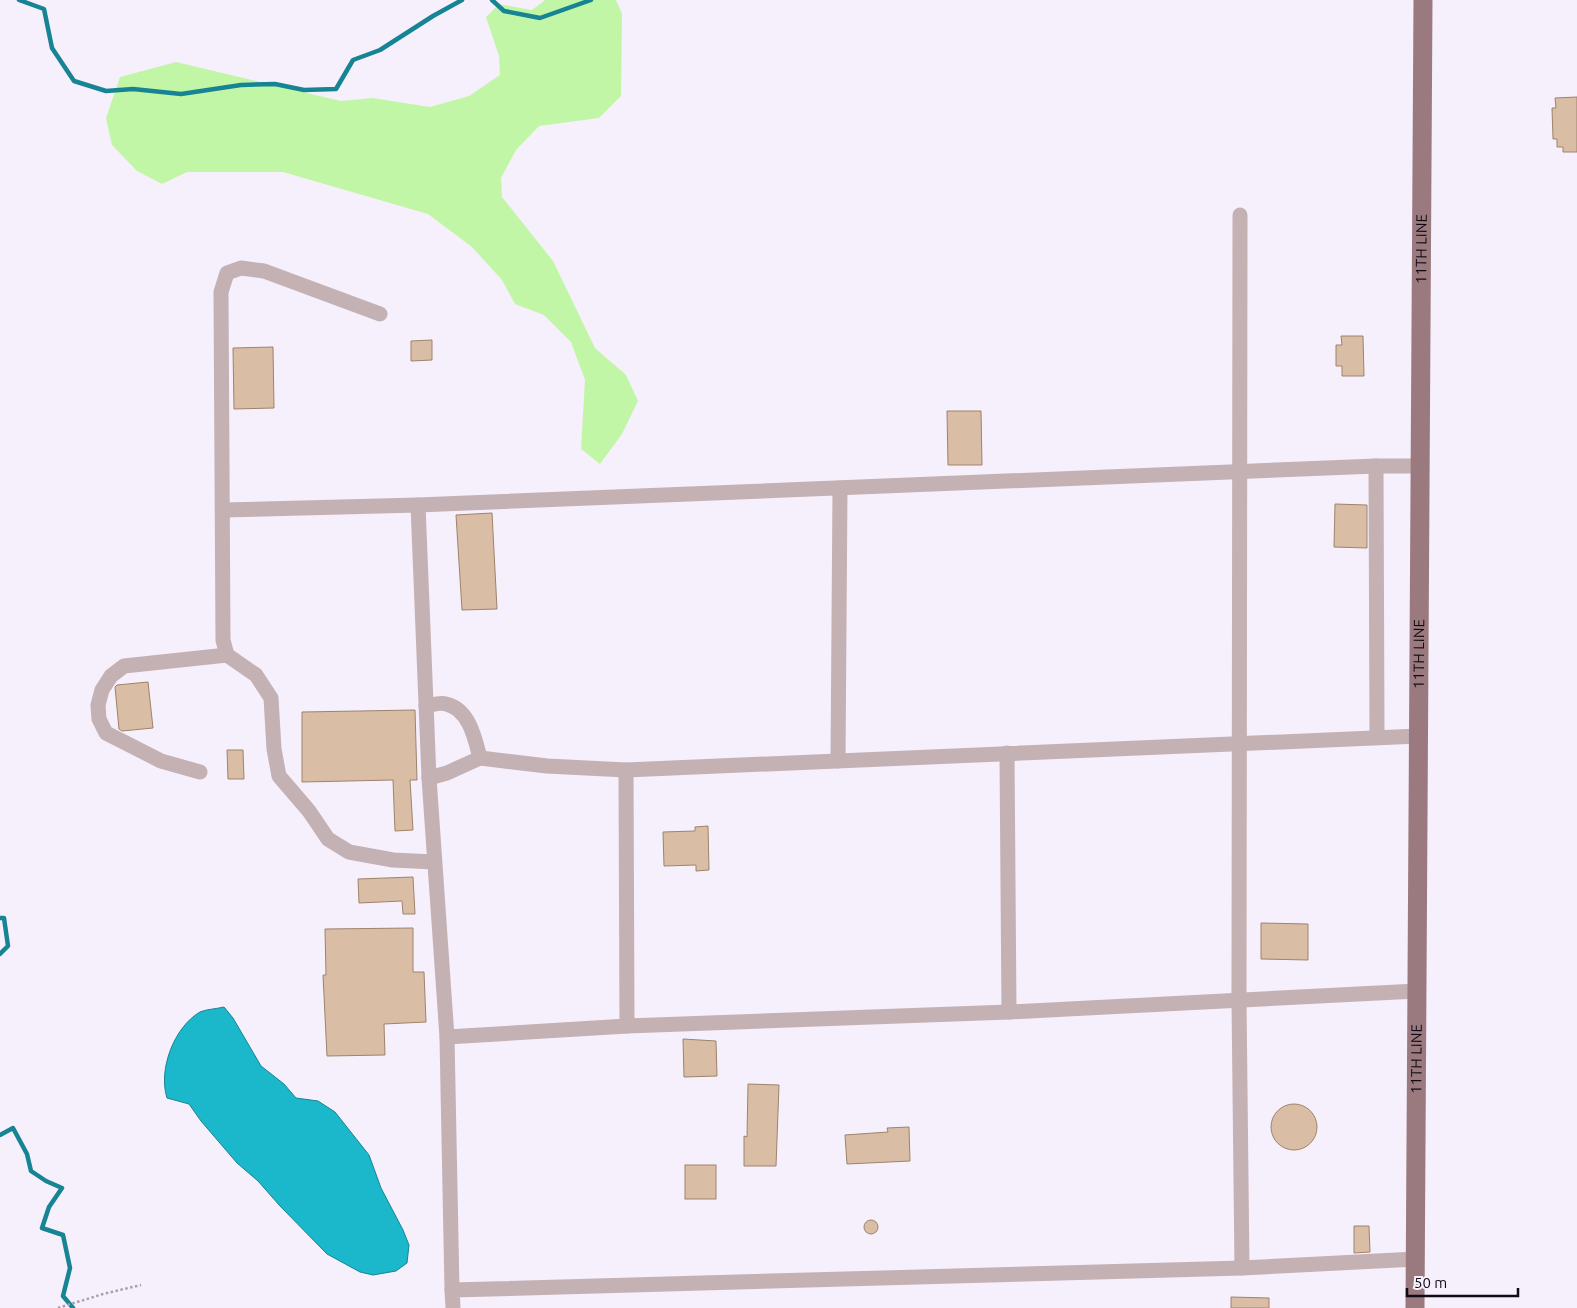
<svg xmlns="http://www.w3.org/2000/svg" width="1577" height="1308" font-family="Ubuntu,sans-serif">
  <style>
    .green { fill: #c2f6a7 }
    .water { fill: #1ab8ca; stroke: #178494 }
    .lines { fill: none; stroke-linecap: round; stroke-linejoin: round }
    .stream { stroke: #178494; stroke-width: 4.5 }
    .building { fill: #d9bda4; stroke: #9e836c }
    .path { stroke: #a7a0ac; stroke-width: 2.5; stroke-dasharray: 2.5 2.5; stroke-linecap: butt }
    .minor { stroke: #c3b1b3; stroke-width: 15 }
    .major { stroke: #9a7a7e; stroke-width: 19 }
    .labels { text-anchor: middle; stroke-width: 4.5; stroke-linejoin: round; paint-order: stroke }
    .street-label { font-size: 15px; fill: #100a15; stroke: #f6effc }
  </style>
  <rect width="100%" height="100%" fill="#f6effc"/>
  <!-- green -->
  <path class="green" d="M545,0H616L622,14L621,96L599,118L539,126L516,150L501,178L502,197L553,261L595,348L626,375L638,401L622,434L600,464L581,449L585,380L571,342L544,315L515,304L502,280L472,247L428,214L283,172H187L162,184L137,171L112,145L106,118L120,77L176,62L341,101L372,98L430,107L469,96L500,75L499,56L486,17L499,4L532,10Z"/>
  <!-- water -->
  <path class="water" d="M224,1007L233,1018L261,1066L284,1084L296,1098L318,1101L335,1112L369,1155L381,1188L403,1230L409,1245L407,1263L396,1271L373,1275L360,1272L327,1254L280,1206L258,1181L237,1163L201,1121L189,1104L167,1098C158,1070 174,1027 200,1012C207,1009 216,1009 224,1007Z"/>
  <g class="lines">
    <!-- stream -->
    <g class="stream">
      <path d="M19,0L44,9L52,48L74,81L106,91L133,89L181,94L241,85L275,84L304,90L336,89L353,60L380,50L433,16L462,0"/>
      <path d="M492,0L504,11L540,18L591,0"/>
      <path d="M0,918H4L8,946L0,954"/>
      <path d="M0,1135L13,1128L27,1154L31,1171L46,1181L62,1188L49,1207L42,1228L63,1235L70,1268L63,1296L73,1308"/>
    </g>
  </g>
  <!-- building -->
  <g class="building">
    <path d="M1577,97V152H1563V147H1557V139H1553L1552,108H1556L1555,98Z"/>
    <path d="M1341,336H1363L1364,376H1342V366H1336V345H1342Z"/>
    <path d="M432,340V360L411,361V341Z"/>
    <path d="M273,347L274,408L234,409L233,348Z"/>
    <path d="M947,411H981L982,465H948Z"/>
    <path d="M1335,504L1367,505V548L1334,547Z"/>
    <path d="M492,513L497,609L462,610L456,515Z"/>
    <path d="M148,682L153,728L122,731L119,729L115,687L117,685Z"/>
    <path d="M415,710L417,780H410L413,830L395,831L393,780L302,782V712Z"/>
    <path d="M227,750H243L244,779H228Z"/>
    <path d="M708,826L709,870L696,871V865L664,866L663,832L695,831V827Z"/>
    <path d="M413,877L415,914H403L402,901L359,903L358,879Z"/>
    <path d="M1261,923L1308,924V960L1261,959Z"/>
    <path d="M413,928V972H424L426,1022L384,1024L385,1055L327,1056L323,975H326L325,929Z"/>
    <path d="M683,1039L716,1041L717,1076L684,1077Z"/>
    <path d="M748,1084L779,1085L776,1166H744V1136L747,1137Z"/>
    <circle cx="1294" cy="1127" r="23"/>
    <path d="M909,1127L910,1161L847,1164L845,1135L888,1132L887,1128Z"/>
    <rect x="685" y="1165" width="31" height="34"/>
    <circle cx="871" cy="1227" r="7"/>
    <path d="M1354,1226H1369L1370,1252L1354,1253Z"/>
    <path d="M1231,1297L1269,1298V1308H1231Z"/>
  </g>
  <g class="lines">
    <!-- path -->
    <path class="path" d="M58,1308L103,1294L141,1285"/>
    <!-- minor -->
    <g class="minor">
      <path d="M1240,215L1239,1000L1242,1268"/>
      <path d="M380,314L264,271L241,268L227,273L221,292L223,640L227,655L256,675L271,698L274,749L279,776L309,811L328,839L349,852L393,860L434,862"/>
      <path d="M1376,466L1377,737"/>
      <path d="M223,510L418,505"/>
      <path d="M426,706C432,705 440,702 446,704C469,709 475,738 480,758L547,766L626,770L1419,736"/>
      <path d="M1007,753L1009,1012"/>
      <path d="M838,761L840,488"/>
      <path d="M626,770L627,1026"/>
      <path d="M200,772L161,761L106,733L99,719L98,705L102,690L111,676L124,666L227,655"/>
      <path d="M429,778L447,773L480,758"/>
      <path d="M447,1037L627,1026L1009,1012L1417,991"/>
      <path d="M452,1290L447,1037L429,778L418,505L1376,466H1420"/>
      <path d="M453,1308L452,1290L1242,1268L1416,1259"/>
    </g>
    <!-- major -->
    <path class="major" id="s1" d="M1415,1308L1423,0"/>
  </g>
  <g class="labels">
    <!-- street labels -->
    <g class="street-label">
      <text dy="5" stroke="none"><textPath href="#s1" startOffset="1059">11TH LINE</textPath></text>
      <text dy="5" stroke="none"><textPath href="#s1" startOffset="654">11TH LINE</textPath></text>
      <text dy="5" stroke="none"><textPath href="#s1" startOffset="249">11TH LINE</textPath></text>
    </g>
  </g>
  <!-- scale -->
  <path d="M1407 1288v8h111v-8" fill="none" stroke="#100a15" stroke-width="2.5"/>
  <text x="1414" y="1288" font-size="15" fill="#100a15" stroke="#f6effc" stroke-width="4" paint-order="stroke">50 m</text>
</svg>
